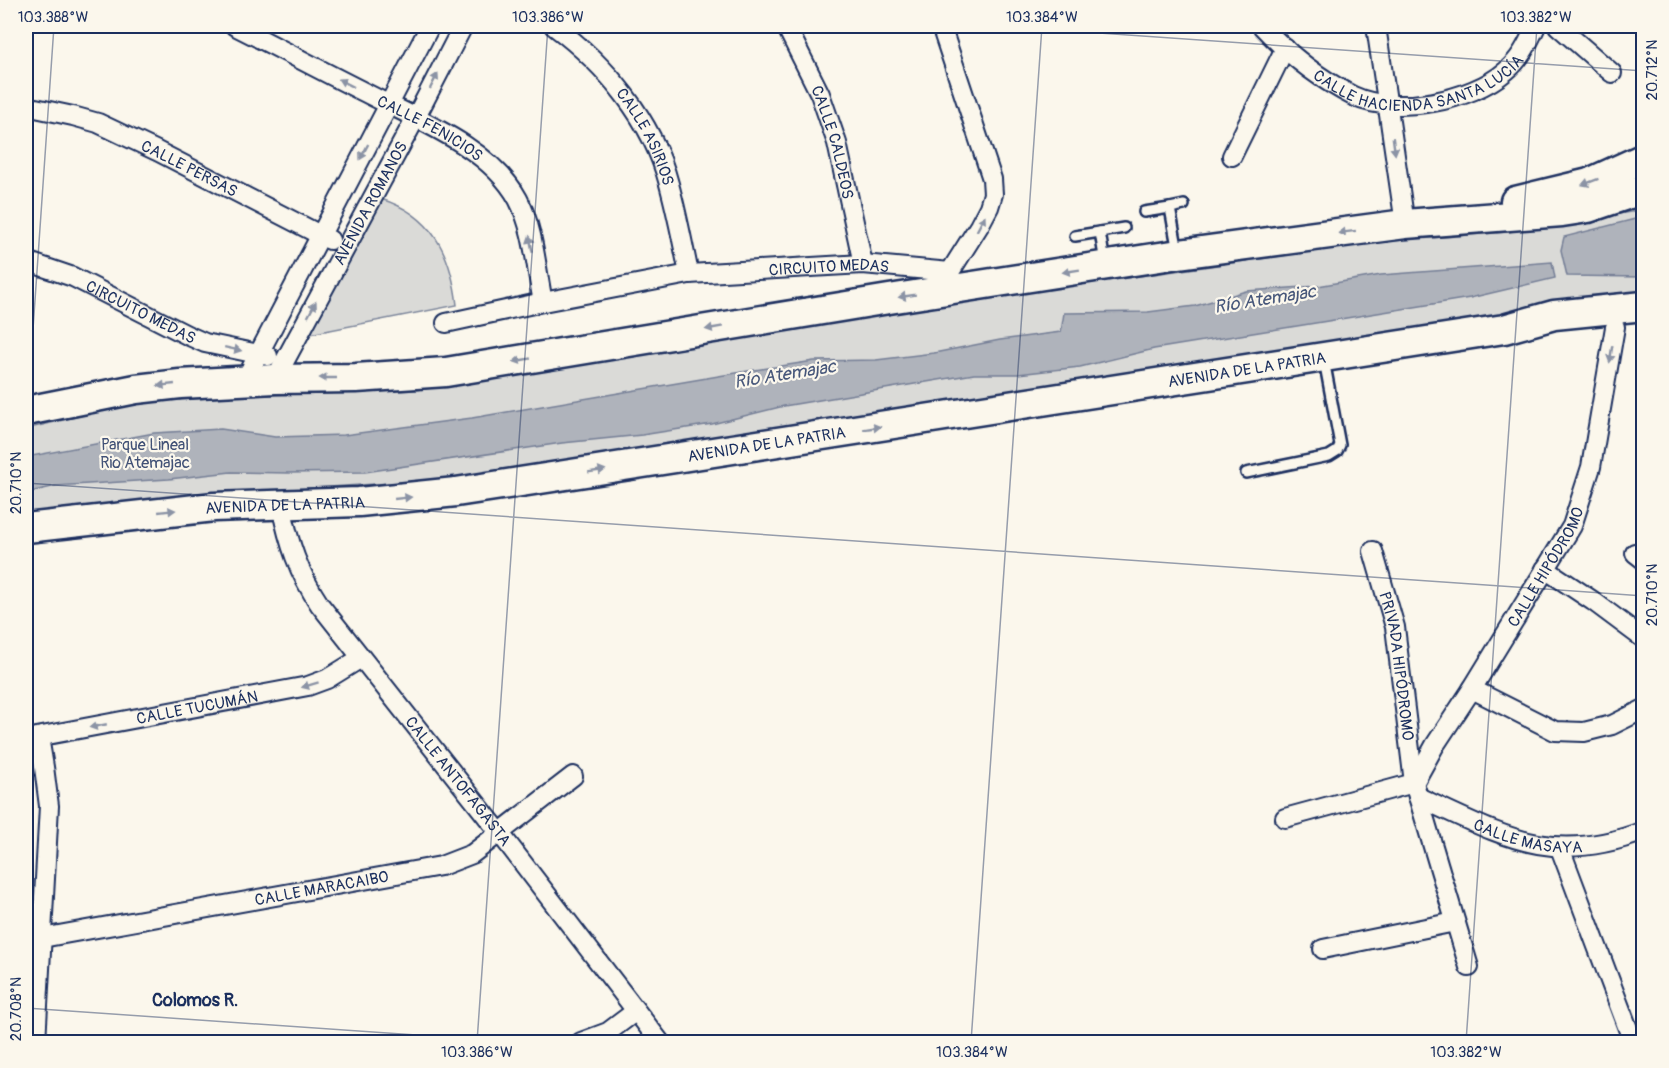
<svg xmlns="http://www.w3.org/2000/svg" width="1669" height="1068" font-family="Pangolin,sans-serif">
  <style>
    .green { fill: #dadad7; stroke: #7a849a; stroke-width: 1.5 }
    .water { fill: #afb3bb; stroke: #747e96; stroke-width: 1.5 }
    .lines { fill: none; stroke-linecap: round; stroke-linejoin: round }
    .service-casing { stroke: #1b2f5e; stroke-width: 14 }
    .minor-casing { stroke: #1b2f5e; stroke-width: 22 }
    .primary-casing { stroke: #1b2f5e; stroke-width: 33 }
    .service { stroke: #fbf7ec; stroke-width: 9 }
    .minor { stroke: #fbf7ec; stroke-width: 18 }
    .primary { stroke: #fbf7ec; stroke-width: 28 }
    .oneway { fill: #8b93a5 }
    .ticks { fill: none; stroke: #1b2f5e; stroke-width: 1.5; stroke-opacity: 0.45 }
    .labels { text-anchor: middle; stroke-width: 4.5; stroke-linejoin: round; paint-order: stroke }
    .street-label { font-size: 16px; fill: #1b2f5e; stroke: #fbf7ec }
    .park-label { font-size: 16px; fill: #415176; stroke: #fbf7ec }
    .water-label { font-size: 18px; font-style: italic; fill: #47577a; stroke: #fbf7ec }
    .neighbourhood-label { font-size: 18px; font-weight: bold; fill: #1b2f5e; stroke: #fbf7ec }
    .neatline { fill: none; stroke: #1b2f5e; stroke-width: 2 }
    .ticks-label { font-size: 15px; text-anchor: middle; fill: #1b2f5e }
  </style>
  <rect width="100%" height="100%" fill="#fbf7ec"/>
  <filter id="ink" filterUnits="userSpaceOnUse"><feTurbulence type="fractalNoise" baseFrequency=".0167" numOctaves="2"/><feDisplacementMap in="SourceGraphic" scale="12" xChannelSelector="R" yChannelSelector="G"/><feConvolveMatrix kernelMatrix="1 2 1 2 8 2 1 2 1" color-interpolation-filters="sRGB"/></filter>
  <g filter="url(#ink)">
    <!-- green -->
    <g class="green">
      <path d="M381,199C433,215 451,254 457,305L310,334Z"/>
      <path d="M1643,210V296L469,478L298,489L93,510L26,515V429L133,403L238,396L418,390L622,358L878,313L1379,242L1508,232Z"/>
    </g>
    <!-- water -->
    <g class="water">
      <path d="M1643,217V277L1567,276L1561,250L1564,237Z"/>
      <path d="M1552,262L1555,278L1470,298L1154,349L1080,367L1018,374H974L784,406L712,424L642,435L562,443L365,472L288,473L231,472L169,479L56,486L26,493V457L154,433L221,429L275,437L344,435L472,418L748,371L814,361L876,360L934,353L1000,340L1061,332L1064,313L1148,312L1195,306L1246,291L1318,286L1381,275Z"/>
    </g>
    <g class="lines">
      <!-- service casing -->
      <g class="service-casing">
        <g id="service">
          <path d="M1170,208L1184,205"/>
          <path d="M1144,212L1170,208L1178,252"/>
          <path d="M1100,232L1105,263"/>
          <path d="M1075,236L1124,228"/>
          <path d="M1246,473L1329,456L1337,451L1340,445L1324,360"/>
        </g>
      </g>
      <!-- minor casing -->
      <g class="minor-casing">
        <g id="minor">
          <path id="s1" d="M235,26C279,48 322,71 366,93C416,119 490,147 518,199C534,229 536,268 543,302"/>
          <path id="s2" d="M554,26C606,65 652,119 669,184C677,213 683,244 689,274"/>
          <path id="s3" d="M786,26L820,94L837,143L863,264"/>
          <path d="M941,26L992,179L993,194L989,207L979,226L950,272"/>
          <path id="s4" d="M1262,26C1287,53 1320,79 1353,96C1396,116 1471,101 1506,71C1521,59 1528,43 1536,26"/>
          <path d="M1376,26L1405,224"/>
          <path d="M1558,26L1612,73"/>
          <path id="s5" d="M26,106L73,116L98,123L157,151L330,240"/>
          <path d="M1232,156L1285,48"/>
          <path id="s6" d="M26,261L73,277L187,335L205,343L268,356"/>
          <path id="s7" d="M446,323L543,302L689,274L863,264L950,272"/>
          <path id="s8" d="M275,379L415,119L463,26"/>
          <path d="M245,380L430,26"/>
          <path id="s9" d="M281,505C289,544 298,572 320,605L499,832L660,1042"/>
          <path id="s10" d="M1373,551L1395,627L1414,783L1469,967"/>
          <path d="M1635,553L1644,560"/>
          <path d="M1545,569L1593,601L1644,639"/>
          <path d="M1472,689L1555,731L1584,732L1612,725L1644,709"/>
          <path id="s11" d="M26,739L308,686L327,679L361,658"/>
          <path id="s12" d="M1418,797C1502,835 1550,867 1644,831"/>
          <path id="s13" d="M1285,818L1414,783L1435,745L1472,689L1572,526L1591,467L1615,327"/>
          <path d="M1560,848L1633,1042"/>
          <path id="s14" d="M42,938L441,866L472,854L573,776"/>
          <path d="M1323,949L1455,922"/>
          <path d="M36,1042L49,806L44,767L39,737"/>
          <path d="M581,1042L608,1032L636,1011"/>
        </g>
      </g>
      <!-- primary casing -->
      <g class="primary-casing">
        <g id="primary">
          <path d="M1515,201L1589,183L1644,158"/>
          <path d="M26,411L136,389L180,384L275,379L356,378L446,372L889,299L1179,254L1405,224L1562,212L1588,208L1644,189"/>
          <path id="s15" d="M26,528L214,507L359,502L456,492L1504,329L1554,315L1644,306"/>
        </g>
      </g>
      <!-- service -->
      <use href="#service" class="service"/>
      <!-- minor -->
      <use href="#minor" class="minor"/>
      <!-- primary -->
      <use href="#primary" class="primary"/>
    </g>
    <!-- one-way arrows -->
    <defs><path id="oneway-solid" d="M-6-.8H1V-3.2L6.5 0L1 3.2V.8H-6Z" transform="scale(1.5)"/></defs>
    <g class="oneway">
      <use href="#oneway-solid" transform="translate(434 81) rotate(-63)"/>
      <use href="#oneway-solid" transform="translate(346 83) rotate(-153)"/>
      <use href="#oneway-solid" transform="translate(1394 146) rotate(82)"/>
      <use href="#oneway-solid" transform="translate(364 152) rotate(118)"/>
      <use href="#oneway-solid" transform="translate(1590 182) rotate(160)"/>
      <use href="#oneway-solid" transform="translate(981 223) rotate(-62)"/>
      <use href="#oneway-solid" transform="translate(1347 232) rotate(173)"/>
      <use href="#oneway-solid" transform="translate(531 244) rotate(-101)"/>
      <use href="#oneway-solid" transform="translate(1071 271) rotate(171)"/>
      <use href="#oneway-solid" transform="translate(907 296) rotate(171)"/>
      <use href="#oneway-solid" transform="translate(312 309) rotate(-62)"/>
      <use href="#oneway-solid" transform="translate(714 328) rotate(170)"/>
      <use href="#oneway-solid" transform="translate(233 349) rotate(12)"/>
      <use href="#oneway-solid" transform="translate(1611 354) rotate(99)"/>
      <use href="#oneway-solid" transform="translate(522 360) rotate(170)"/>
      <use href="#oneway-solid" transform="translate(328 378) rotate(180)"/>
      <use href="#oneway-solid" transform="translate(166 385) rotate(174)"/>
      <use href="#oneway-solid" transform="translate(872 428) rotate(-9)"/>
      <use href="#oneway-solid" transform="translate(597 471) rotate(-9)"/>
      <use href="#oneway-solid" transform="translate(403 498) rotate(-6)"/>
      <use href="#oneway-solid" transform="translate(167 511) rotate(-6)"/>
      <use href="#oneway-solid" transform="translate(310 685) rotate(163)"/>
      <use href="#oneway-solid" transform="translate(98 726) rotate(169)"/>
    </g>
  </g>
  <!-- ticks -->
  <path class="ticks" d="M998,26L1644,71M26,430L54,26M26,483L1644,596M26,1008L516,1042M477,1042L548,26M971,1042L1042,26M1466,1042L1537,26"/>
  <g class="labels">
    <!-- street labels -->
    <g class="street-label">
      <text dy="6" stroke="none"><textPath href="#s4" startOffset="184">CALLE HACIENDA SANTA LUCÍA</textPath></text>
      <text dy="6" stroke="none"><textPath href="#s1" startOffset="220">CALLE FENICIOS</textPath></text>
      <text dy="6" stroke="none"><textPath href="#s2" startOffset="146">CALLE ASIRIOS</textPath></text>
      <text dy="6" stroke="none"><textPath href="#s3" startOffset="126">CALLE CALDEOS</textPath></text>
      <text dy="6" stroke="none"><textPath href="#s5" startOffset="176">CALLE PERSAS</textPath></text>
      <text dy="6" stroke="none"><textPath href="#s8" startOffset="200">AVENIDA ROMANOS</textPath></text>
      <text dy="6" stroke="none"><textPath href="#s7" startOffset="388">CIRCUITO MEDAS</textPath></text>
      <text dy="6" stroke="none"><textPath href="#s6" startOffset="126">CIRCUITO MEDAS</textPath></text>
      <text dy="6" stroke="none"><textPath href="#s15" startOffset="1232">AVENIDA DE LA PATRIA</textPath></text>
      <text dy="6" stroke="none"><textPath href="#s15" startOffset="746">AVENIDA DE LA PATRIA</textPath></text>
      <text dy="6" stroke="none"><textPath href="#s15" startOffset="260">AVENIDA DE LA PATRIA</textPath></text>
      <text dy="6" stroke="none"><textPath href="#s13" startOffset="387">CALLE HIPÓDROMO</textPath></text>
      <text dy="6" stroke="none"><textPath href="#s10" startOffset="118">PRIVADA HIPÓDROMO</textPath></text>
      <text dy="6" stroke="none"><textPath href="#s11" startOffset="174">CALLE TUCUMÁN</textPath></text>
      <text dy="6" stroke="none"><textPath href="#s9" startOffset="332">CALLE ANTOFAGASTA</textPath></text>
      <text dy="6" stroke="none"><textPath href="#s12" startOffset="118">CALLE MASAYA</textPath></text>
      <text dy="6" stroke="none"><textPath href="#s14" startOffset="284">CALLE MARACAIBO</textPath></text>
    </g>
    <!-- park labels -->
    <g class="park-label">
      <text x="145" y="450">Parque Lineal<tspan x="145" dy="18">Rio Atemajac</tspan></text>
    </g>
    <!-- water labels -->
    <g class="water-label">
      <text transform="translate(1265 299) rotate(-9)" y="6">Río Atemajac</text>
      <text transform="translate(785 374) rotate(-9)" y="6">Río Atemajac</text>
    </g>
    <!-- neighbourhood labels -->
    <g class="neighbourhood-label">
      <text x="195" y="1006">Colomos R.</text>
    </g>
  </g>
  <!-- margin -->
  <rect width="1669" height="1068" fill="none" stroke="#fbf7ec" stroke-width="66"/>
  <rect x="33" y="33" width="1603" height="1002" class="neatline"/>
  <g class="ticks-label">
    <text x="53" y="22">103.388°W</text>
    <text x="548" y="22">103.386°W</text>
    <text x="1042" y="22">103.384°W</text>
    <text x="1536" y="22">103.382°W</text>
    <text transform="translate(1652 70) rotate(-90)" y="5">20.712°N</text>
    <text transform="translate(16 483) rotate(-90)" y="5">20.710°N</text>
    <text transform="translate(1652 595) rotate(-90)" y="5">20.710°N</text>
    <text transform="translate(16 1009) rotate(-90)" y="5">20.708°N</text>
    <text x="477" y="1057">103.386°W</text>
    <text x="972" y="1057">103.384°W</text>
    <text x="1466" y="1057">103.382°W</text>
  </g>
</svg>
